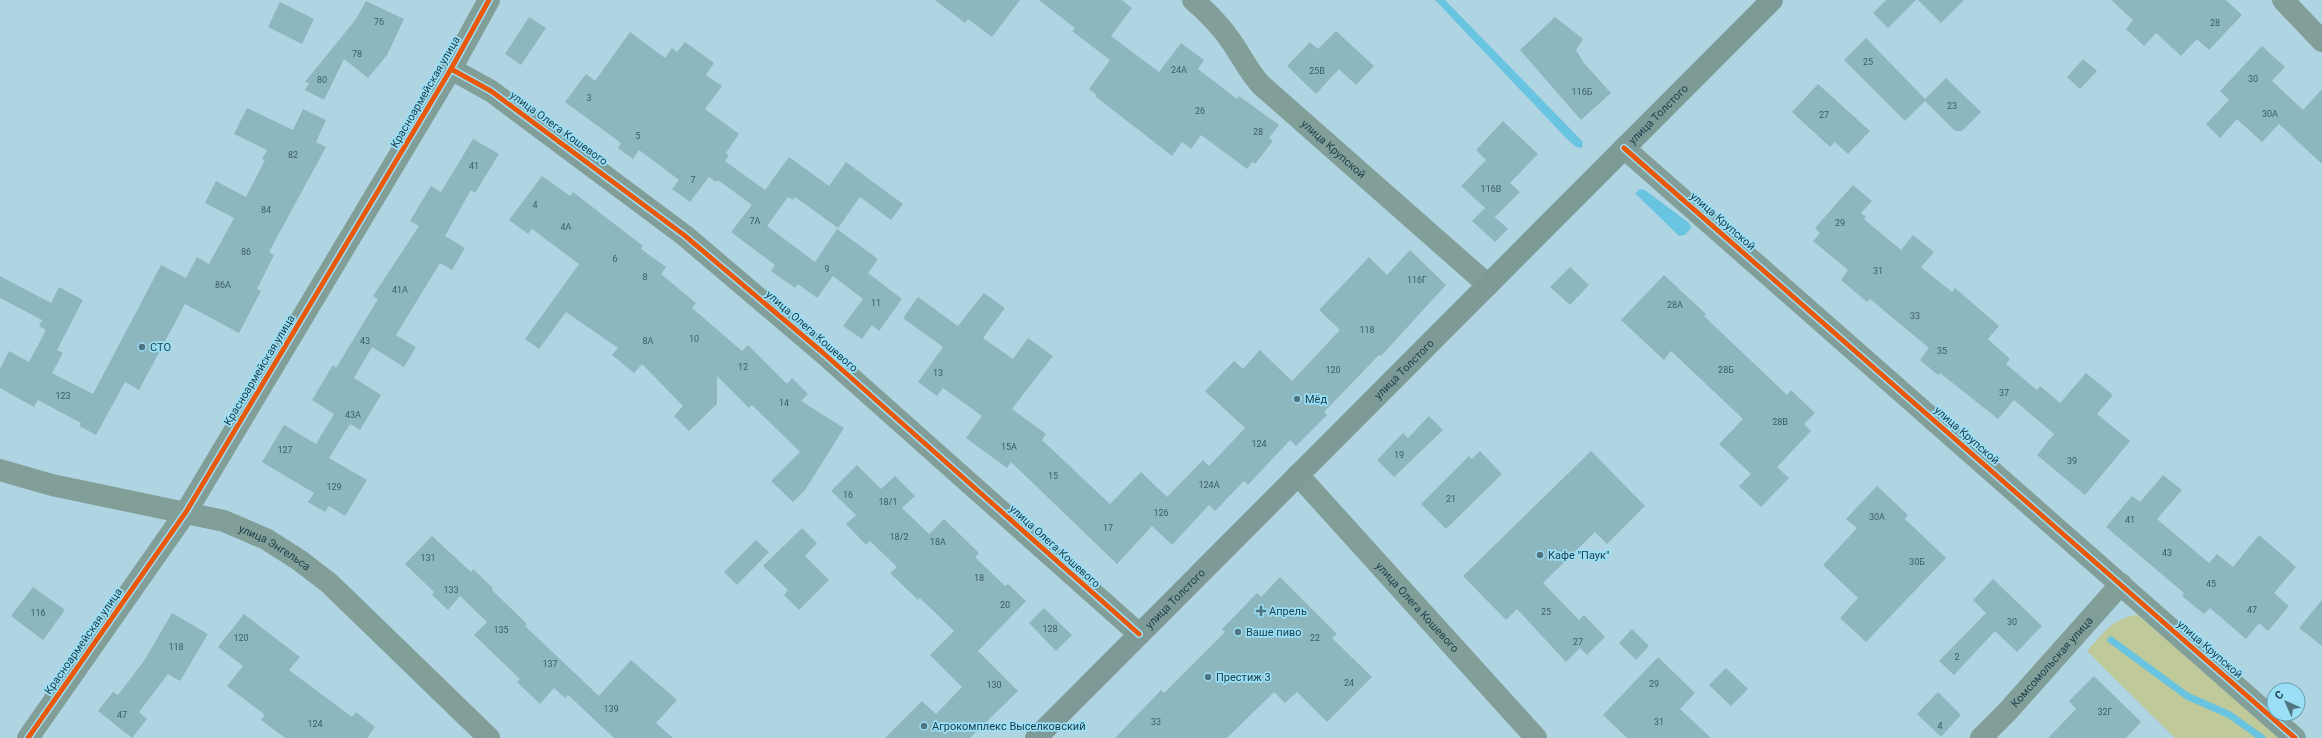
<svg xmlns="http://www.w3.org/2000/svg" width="2322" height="738" font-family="Roboto,sans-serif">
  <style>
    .green { fill: #bfc99a }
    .water { fill: #69c4e1 }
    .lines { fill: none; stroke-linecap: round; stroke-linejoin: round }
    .stream { stroke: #69c4e1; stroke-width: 7 }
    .building { fill: #8db7bf }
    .minor { stroke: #829e99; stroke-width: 22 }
    .major { stroke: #7d9a97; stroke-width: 22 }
    .cycleway-casing { stroke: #9bdff7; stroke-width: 8 }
    .cycleway { stroke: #e8590c; stroke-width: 5 }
    .poi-dot { fill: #4f7581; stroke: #9bdff7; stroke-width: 1.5 }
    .labels { text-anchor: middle; stroke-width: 3.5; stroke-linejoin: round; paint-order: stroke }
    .number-label { font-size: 9px; fill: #385e6a }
    .street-label { font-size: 11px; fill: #1b414d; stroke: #9bdff7 }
    .poi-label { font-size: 11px; fill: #1b414d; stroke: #9bdff7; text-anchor: start }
  </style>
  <rect width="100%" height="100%" fill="#b0d5e2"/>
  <!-- green -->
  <path class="green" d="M2137,615L2148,623L2281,738H2175L2087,651C2102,635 2114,617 2137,615Z"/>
  <!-- water -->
  <g class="water">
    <path d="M1435,0H1445L1583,142L1582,148L1576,147L1565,137Z"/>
    <path d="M1640,189L1645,190L1689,223L1691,228L1685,235L1679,236L1638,196L1635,194Z"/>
  </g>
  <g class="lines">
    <!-- stream -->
    <path class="stream" d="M2111,640L2187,696L2230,715L2262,738"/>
  </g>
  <!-- building -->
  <g class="building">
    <path d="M935,0H1020L992,37L968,19L965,23Z"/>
    <path d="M1039,0H1122L1132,8L1111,36L1159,72L1181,43L1204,60L1198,69L1237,99L1239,96L1279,125L1269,138L1273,141L1255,164L1252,162L1247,169L1201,135L1191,149L1182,142L1172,156L1095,96L1097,95L1089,89L1110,60L1072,31L1075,28Z"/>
    <path d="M1886,0H1916L1888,28L1873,13Z"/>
    <path d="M1918,0H1964L1941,23Z"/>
    <path d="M2111,0H2226L2242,15L2209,50L2197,39L2181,56L2156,33L2144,46L2126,29L2133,20Z"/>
    <path d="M366,1L404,19L387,55L368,78L344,59L324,100L305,90L309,83L305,82L356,19Z"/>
    <path d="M280,2L314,19L302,44L268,27Z"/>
    <path d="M529,17L546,28L521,65L505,54Z"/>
    <path d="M1555,17L1583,39L1576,50L1584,63L1611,93L1581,120L1520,50Z"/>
    <path d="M1336,31L1374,66L1356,85L1339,69L1316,94L1287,66L1310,42L1318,49Z"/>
    <path d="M630,32L665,58L672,48L677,52L685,42L714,63L706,75L722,86L705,109L739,134L726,153L729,155L725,161L765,190L789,157L829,186L846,162L903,204L891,220L860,197L838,228L795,197L793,200L788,197L767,226L815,262L837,229L878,259L868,273L902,299L879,331L872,325L862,339L843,326L863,299L833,276L817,298L798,284L795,288L771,271L775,265L731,232L752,205L718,180L716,182L709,177L690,202L672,189L679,180L639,150L633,159L618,148L621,143L565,102L586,74L595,81Z"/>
    <path d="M1866,38L1925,99L1946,78L1981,112L1962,131H1955L1925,101L1905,121L1844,60Z"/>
    <path d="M2262,46L2285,67L2272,81L2303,110L2322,89V164L2279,124L2262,142L2237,119L2220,138L2206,124L2229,100L2220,91Z"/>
    <path d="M2083,59L2097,71L2080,89L2067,77Z"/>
    <path d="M1818,84L1870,131L1848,154L1835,142L1830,147L1792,112Z"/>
    <path d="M247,108L293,130L303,109L326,120L316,142L326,147L269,252L274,255L257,289L261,291L239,333L185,304L139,390L125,382L96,435L79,426L81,423L38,400L34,407L0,388V369L9,351L29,362L46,330L39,326L42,320L0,298V276L51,303L59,287L83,300L57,350L63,353L52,373L93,394L161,265L186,278L197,257L209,264L234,218L205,203L216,181L246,197L265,160L262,159L267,150L234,134Z"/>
    <path d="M1503,121L1538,154L1510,183L1520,192L1495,217L1461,186L1486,160L1476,150Z"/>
    <path d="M473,139L499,154L475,193L471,190L445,236L465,248L452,270L440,263L396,335L416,347L404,367L372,347L354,378L381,395L360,430L350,424L329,458L367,480L345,516L329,506L325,512L308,502L314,493L262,462L284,425L316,444L334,414L312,400L333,365L336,368L378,299L373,296L419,226L410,221L431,186L441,192Z"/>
    <path d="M542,176L570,196L573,192L643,246L641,249L666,267L661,274L696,303L692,308L742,351L748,345L787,384L792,378L808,394L801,401L844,428L805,490L793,502L771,481L800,452L752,405L749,408L717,376V404L689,431L674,416L683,406L642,364L634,373L612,355L618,348L566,312L539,349L525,339L579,264L532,229L528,234L509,220Z"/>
    <path d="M1853,185L1872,201L1861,213L1866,217L1864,219L1901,250L1913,235L1934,252L1921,267L1952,292L1955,288L1999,326L1988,339L2010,359L2006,364L2037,390L2040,386L2060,403L2086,373L2113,395L2097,414L2130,441L2085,495L2037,455L2054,434L2014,400L1998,419L1940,373L1938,375L1920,360L1929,348L1870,299L1867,302L1841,280L1848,270L1813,241L1820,233L1815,228Z"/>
    <path d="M1485,208L1508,229L1495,242L1472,221Z"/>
    <path d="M1410,250L1446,285L1381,356L1379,355L1324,412L1327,415L1296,446L1290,440L1248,485L1244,481L1215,511L1209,505L1172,545L1152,526L1117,564L1011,462L1007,468L966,438L982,416L943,388L937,396L918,382L943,347L903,318L918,297L958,326L984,293L1005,308L983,338L1013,359L1028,338L1053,356L1012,409L1046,434L1042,440L1110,504L1141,472L1167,497L1203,460L1209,466L1245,428L1205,391L1234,361L1243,369L1260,350L1292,381L1340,330L1319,310L1369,257L1387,275Z"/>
    <path d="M1570,267L1589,285L1570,305L1550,287Z"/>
    <path d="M1664,275L1706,314L1704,316L1787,395L1791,390L1815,413L1804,424L1811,431L1777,467L1789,478L1761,507L1739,486L1751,474L1719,444L1743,419L1671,351L1664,360L1621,320Z"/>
    <path d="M1429,416L1443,430L1394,477L1377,460L1403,433L1408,438Z"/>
    <path d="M1480,451L1502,474L1446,529L1421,504L1469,456L1472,459Z"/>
    <path d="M1591,451L1645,506L1607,544L1595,532L1543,583L1579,620L1584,615L1605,637L1587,655L1580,648L1566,662L1517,609L1506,620L1463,576Z"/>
    <path d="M857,465L881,489L895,476L915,496L902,508L929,534L944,519L979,553L975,557L1005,586L1008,584L1026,601L978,651L1018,691L970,738H885L922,701L936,714L962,687L930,655L954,631L920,598L918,600L890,573L897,567L870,541L866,545L846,524L856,515L831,491Z"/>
    <path d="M2163,475L2182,490L2157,519L2209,563L2217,554L2233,567L2259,535L2296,567L2274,593L2289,606L2268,631L2259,623L2246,639L2210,608L2204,614L2182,596L2184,593L2106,527L2132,496L2140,502Z"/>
    <path d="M1877,486L1908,515L1905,519L1946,558L1866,642L1840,618L1858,598L1823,565L1857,528L1846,519Z"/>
    <path d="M802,528L817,543L805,556L829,580L799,610L784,595L788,590L763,566Z"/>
    <path d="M432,536L471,572L473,569L493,588L492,590L527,624L525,626L599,696L631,660L677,700L656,723L673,738H614L568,695L565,698L554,688L540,704L517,682L520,679L474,635L487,622L460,596L448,610L432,595L434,592L405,564Z"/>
    <path d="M756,540L769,552L737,585L724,572Z"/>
    <path d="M1280,577L1337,634L1332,638L1372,677L1327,722L1297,692L1285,703L1274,692L1227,738H1115L1161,690L1164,693L1225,632L1222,629L1257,593L1261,597Z"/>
    <path d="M1993,579L2042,626L2017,652L1995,631L1954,675L1939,661L1986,613L1973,600Z"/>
    <path d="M33,587L65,610L43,640L11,616Z"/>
    <path d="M2322,600V646L2299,628Z"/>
    <path d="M1044,608L1072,635L1056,651L1029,623Z"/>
    <path d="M172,613L208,634L180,681L168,674L139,712L147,719L132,738L98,711L113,692L118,695L144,661Z"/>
    <path d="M244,614L300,657L289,670L352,717L356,712L375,727L367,738H285L261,720L265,715L227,686L243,666L218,647Z"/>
    <path d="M1632,629L1649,646L1636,660L1619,643Z"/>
    <path d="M1658,657L1695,693L1680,709L1711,738H1627L1603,715Z"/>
    <path d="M1726,668L1748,689L1731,706L1709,685Z"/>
    <path d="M2094,676L2141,722L2126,738H2048L2076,709L2069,701Z"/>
    <path d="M1938,692L1961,715L1941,737L1917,714Z"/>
  </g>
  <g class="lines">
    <!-- minor -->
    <g class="minor">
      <path id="s1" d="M1193,0C1208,13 1220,25 1231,41C1242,57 1249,72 1261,85L1488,285"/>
      <path d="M2283,0L2322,41"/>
      <path d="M451,69L491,91L684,235L822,352L1139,634"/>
      <path d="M1624,148L2295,738"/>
      <path id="s2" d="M0,470L52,485L224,521L266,539L299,560L329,583L489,738"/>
      <path id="s3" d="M1298,475L1536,738"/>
      <path d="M28,738L186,512L451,69L489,0"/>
      <path id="s4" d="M1981,738L2007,712L2121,584"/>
    </g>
    <!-- major -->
    <path class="major" id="s5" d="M1036,738L1772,0"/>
    <!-- cycleway casing -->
    <g class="cycleway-casing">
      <g id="cycleway">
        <path d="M451,69L491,91L684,235L822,352L1139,634"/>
        <path d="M1624,148L2295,738"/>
        <path d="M28,738L186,512L451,69L489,0"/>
      </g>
    </g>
    <!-- cycleway -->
    <use href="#cycleway" class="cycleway"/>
  </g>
  <!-- markers -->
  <g class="poi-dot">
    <circle cx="142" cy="347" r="4"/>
    <circle cx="1297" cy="399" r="4"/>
    <circle cx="1540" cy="555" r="4"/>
    <path d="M1259 605h4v4h4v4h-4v4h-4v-4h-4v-4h4z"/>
    <circle cx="1238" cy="632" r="4"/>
    <circle cx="1208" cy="677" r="4"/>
    <circle cx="924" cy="726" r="4"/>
  </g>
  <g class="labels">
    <!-- number labels -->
    <g class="number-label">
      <text x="379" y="25">76</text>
      <text x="2215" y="26">28</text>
      <text x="357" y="57">78</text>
      <text x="1868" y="65">25</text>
      <text x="1179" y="73">24А</text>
      <text x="1317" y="74">25В</text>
      <text x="2253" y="82">30</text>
      <text x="322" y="83">80</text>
      <text x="1582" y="95">116Б</text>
      <text x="589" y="101">3</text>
      <text x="1952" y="109">23</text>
      <text x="1200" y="114">26</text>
      <text x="2270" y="117">30А</text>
      <text x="1824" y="118">27</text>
      <text x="1258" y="135">28</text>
      <text x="638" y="139">5</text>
      <text x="293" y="158">82</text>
      <text x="474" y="169">41</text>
      <text x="693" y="183">7</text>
      <text x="1491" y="192">116В</text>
      <text x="535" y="208">4</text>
      <text x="266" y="213">84</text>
      <text x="755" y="224">7А</text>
      <text x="1840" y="226">29</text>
      <text x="566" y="230">4А</text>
      <text x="246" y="255">86</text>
      <text x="615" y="262">6</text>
      <text x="827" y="272">9</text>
      <text x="1878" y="274">31</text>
      <text x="645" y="280">8</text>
      <text x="1417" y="283">116Г</text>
      <text x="223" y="288">86А</text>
      <text x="400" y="293">41А</text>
      <text x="876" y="306">11</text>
      <text x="1675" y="308">28А</text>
      <text x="1915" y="319">33</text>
      <text x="1367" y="333">118</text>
      <text x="694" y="342">10</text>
      <text x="365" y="344">43</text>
      <text x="648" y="344">8А</text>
      <text x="1942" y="354">35</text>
      <text x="743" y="370">12</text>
      <text x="1333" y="373">120</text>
      <text x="1726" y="373">28Б</text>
      <text x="938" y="376">13</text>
      <text x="2004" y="396">37</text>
      <text x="63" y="399">123</text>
      <text x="784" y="406">14</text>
      <text x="353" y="418">43А</text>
      <text x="1780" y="425">28В</text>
      <text x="1259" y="447">124</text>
      <text x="1009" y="450">15А</text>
      <text x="285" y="453">127</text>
      <text x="1399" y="458">19</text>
      <text x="2072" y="464">39</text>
      <text x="1053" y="479">15</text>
      <text x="1209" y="488">124А</text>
      <text x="334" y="490">129</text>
      <text x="848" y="498">16</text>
      <text x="1451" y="502">21</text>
      <text x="888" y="505">18/1</text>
      <text x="1161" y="516">126</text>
      <text x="1877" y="520">30А</text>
      <text x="2130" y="523">41</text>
      <text x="1108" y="531">17</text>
      <text x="899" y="540">18/2</text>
      <text x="938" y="545">18А</text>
      <text x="2167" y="556">43</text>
      <text x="428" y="561">131</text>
      <text x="1917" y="565">30Б</text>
      <text x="979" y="581">18</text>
      <text x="2211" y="587">45</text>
      <text x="451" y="593">133</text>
      <text x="1005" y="608">20</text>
      <text x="2252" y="613">47</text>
      <text x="1546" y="615">25</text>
      <text x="38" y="616">116</text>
      <text x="2012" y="625">30</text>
      <text x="1050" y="632">128</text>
      <text x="501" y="633">135</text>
      <text x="241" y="641">120</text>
      <text x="1315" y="641">22</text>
      <text x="1578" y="645">27</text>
      <text x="176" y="650">118</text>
      <text x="1957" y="660">2</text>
      <text x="550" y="667">137</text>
      <text x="1349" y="686">24</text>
      <text x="1654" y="687">29</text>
      <text x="994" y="688">130</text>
      <text x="611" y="712">139</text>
      <text x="2105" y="715">32Г</text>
      <text x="122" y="718">47</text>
      <text x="1156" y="725">33</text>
      <text x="1659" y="725">31</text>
      <text x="315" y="727">124</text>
      <text x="1940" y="729">4</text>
    </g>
    <!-- street labels -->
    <g class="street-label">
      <text transform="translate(425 92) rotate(-60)" y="4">Красноармейская улица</text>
      <text dy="4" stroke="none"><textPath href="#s5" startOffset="881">улица Толстого</textPath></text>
      <text transform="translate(559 128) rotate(36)" y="4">улица Олега Кошевого</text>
      <text dy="4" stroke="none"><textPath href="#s1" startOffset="206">улица Крупской</textPath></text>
      <text transform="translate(1723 221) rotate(41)" y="4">улица Крупской</text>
      <text transform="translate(812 331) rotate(41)" y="4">улица Олега Кошевого</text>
      <text dy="4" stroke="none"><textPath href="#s5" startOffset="521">улица Толстого</textPath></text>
      <text transform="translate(259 370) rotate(-59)" y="4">Красноармейская улица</text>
      <text transform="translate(1967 435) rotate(41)" y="4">улица Крупской</text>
      <text transform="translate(1055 546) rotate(42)" y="4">улица Олега Кошевого</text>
      <text dy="4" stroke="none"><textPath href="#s2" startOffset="287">улица Энгельса</textPath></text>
      <text dy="4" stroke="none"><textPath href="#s5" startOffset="197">улица Толстого</textPath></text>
      <text dy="4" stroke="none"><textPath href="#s3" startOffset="178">улица Олега Кошевого</textPath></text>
      <text transform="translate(83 641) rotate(-55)" y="4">Красноармейская улица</text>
      <text transform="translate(2210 649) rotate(41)" y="4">улица Крупской</text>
      <text dy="4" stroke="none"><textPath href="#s4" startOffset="104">Комсомольская улица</textPath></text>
    </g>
    <!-- poi labels -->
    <g class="poi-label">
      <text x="150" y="351">СТО</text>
      <text x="1305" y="403">Мёд</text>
      <text x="1548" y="559">Кафе "Паук"</text>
      <text x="1269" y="615">Апрель</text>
      <text x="1246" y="636">Ваше пиво</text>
      <text x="1216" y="681">Престиж 3</text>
      <text x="932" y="730">Агрокомплекс Выселковский</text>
    </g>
  </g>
  <!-- north arrow -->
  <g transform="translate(2286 702) rotate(315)"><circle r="19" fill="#9bdff7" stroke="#68a0b3"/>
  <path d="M0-3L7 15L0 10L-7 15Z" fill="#4f7581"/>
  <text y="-6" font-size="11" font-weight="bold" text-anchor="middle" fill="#1b414d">С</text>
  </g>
</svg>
